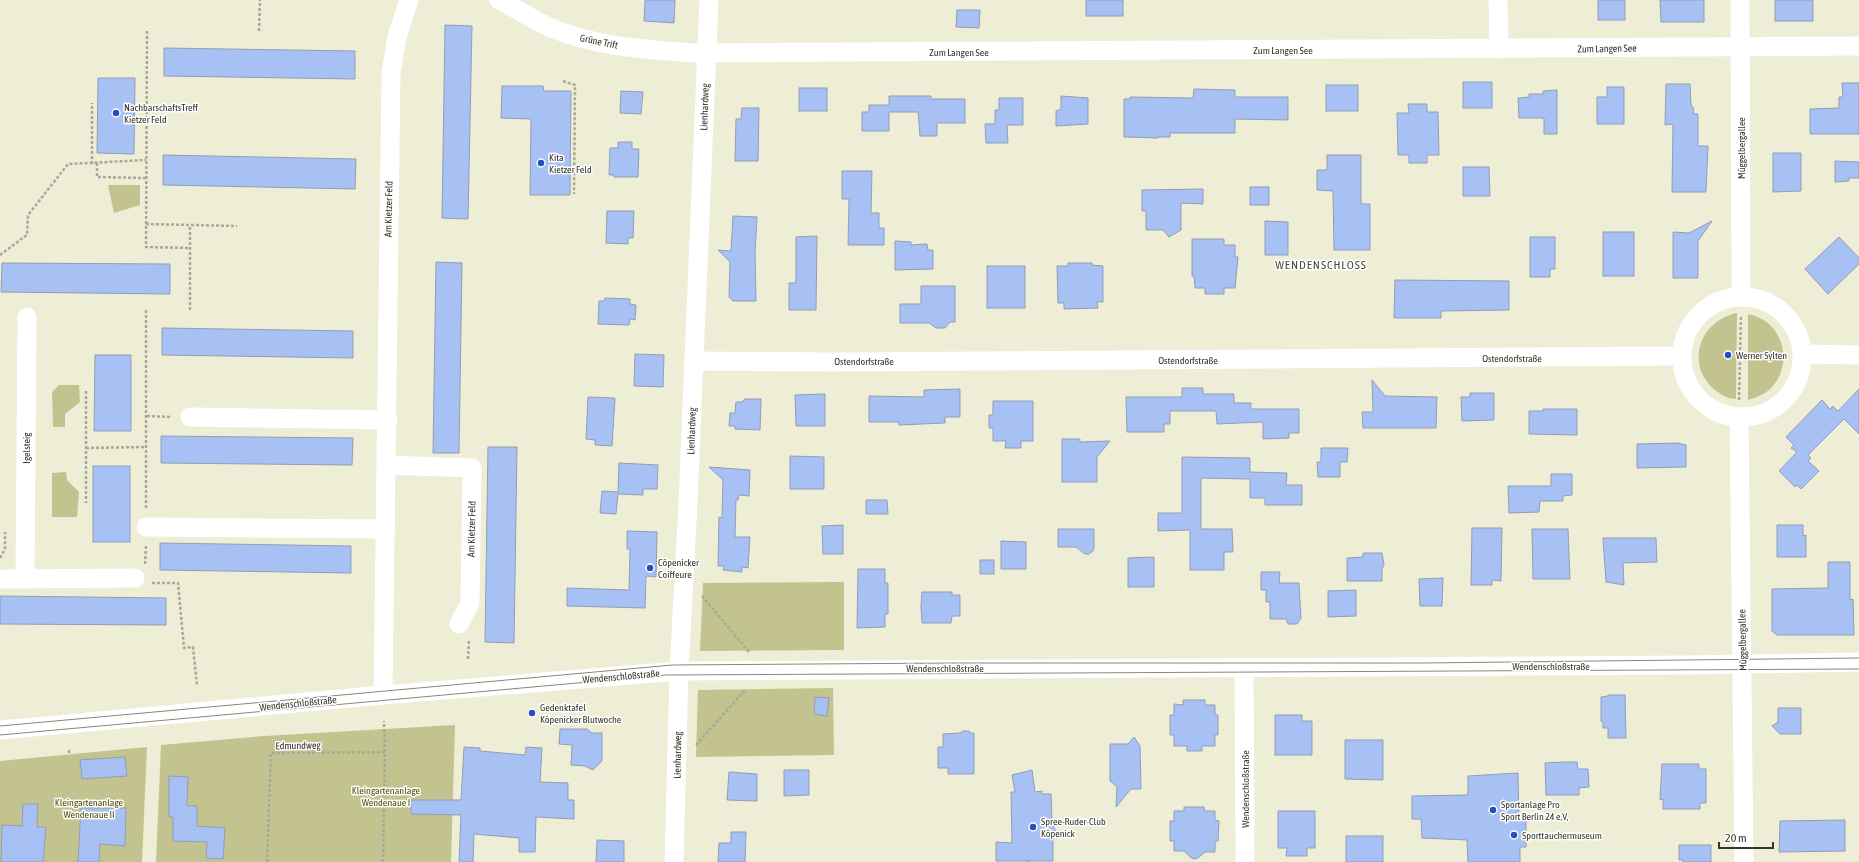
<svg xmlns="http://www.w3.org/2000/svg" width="1859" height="862" font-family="'Asap Condensed',sans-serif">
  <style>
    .green { fill: #c3c390 }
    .building { fill: #a7c1f5; stroke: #939db2 }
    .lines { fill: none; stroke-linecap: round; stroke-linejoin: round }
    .path { stroke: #a8a996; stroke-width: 2.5; stroke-dasharray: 3 2; stroke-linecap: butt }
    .minor { stroke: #fff; stroke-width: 19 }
    .tram { stroke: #878877; stroke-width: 1 }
    .poi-dot { fill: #2251bf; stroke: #fff; stroke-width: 1.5 }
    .labels { text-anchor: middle; stroke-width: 3; stroke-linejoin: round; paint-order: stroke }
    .street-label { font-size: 10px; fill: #34352b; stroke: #fff }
    .poi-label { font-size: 10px; fill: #34352b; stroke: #fff; text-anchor: start }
    .park-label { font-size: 10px; fill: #525006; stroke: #fff }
    .quarter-label { font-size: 12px; letter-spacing: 1px; fill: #4d4d38; stroke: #fff }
  </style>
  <rect width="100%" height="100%" fill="#edeed5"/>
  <!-- green -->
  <g class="green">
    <path d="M108,185H140V205L114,213Z"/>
    <path d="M1737,313L1736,399C1728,399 1722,395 1716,391C1684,365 1699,321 1737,313Z"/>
    <path d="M1748,314C1756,316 1764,319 1770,325C1787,341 1788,370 1772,387C1766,394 1757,397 1748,400Z"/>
    <path d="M59,385H79L80,402L65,414V427H53L52,392Z"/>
    <path d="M66,472L67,480L79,492L77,517H52V473Z"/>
    <path d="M844,582V650L700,651L703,583Z"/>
    <path d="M833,688L834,755L696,757L698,690Z"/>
    <path d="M455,725L451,862H156L161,745L264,736Z"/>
    <path d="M147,747L142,862H0V761Z"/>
  </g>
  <!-- building -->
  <g class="building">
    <path d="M645,0H675L674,23L644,21Z"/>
    <rect x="1086" y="0" width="37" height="16"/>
    <rect x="1598" y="0" width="27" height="20"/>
    <path d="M1660,0H1704V22H1661Z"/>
    <rect x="1775" y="0" width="38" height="21"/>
    <path d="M957,10H980L979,28L956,27Z"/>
    <path d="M445,25L472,26L468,219L442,218Z"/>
    <path d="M164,48L355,51V79L164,76Z"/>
    <path d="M98,78H135L134,154L97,153Z"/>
    <rect x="1463" y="82" width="29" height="26"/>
    <path d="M1842,83H1859V134H1810V109L1839,108V97H1843Z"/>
    <path d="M1666,84H1690L1691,105L1693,107L1694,114H1698V146H1708L1706,192H1672L1673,124L1665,125Z"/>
    <rect x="1326" y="85" width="32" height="26"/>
    <path d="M502,86H543L544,91H571L570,195H530L531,119L501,118Z"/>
    <path d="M1607,87H1624V124H1597V97H1607Z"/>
    <rect x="799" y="88" width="28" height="23"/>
    <path d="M1194,89L1235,90V97H1288V120L1235,119V133H1170V137H1158V138L1124,137V99H1130V97L1193,98Z"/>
    <path d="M1557,90V134H1544V118H1519L1518,98L1529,97V94H1543V91Z"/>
    <path d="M621,91L643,92L641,114L620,113Z"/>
    <path d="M889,96H931V99H965V123H937V136H920L918,112H889V131H862V112H869V105H889Z"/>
    <path d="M1061,96L1088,98V124L1056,126V111L1061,109Z"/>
    <path d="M999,98H1023V125H1007L1008,143H986L985,124H995V110H999Z"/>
    <path d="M1408,104H1427V112H1438L1439,155H1427V163H1409V155H1398L1397,113H1409Z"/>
    <path d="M742,108H759L758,161H735L736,119H741Z"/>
    <path d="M618,142H632V149H639L638,177H614V175H609L610,148H618Z"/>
    <path d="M1773,153H1801V191L1773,192Z"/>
    <path d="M163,155L356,159L355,189L163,185Z"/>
    <path d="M1327,155H1361V204H1370V250H1334L1333,191L1317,190V170H1327Z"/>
    <path d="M1835,161L1859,162V178H1849V181L1835,182Z"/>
    <path d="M1463,167H1489L1490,196H1463Z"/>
    <path d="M842,171H872L871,213H879V228H884V245H848L849,199H842Z"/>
    <rect x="1250" y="187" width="19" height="18"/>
    <path d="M1203,189V204L1181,203V230L1169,237L1163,230H1146V211H1142V190Z"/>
    <path d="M607,211H634L633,238H628V244L606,243Z"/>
    <path d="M733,216L757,217L755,251L756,301H733L729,297L730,262L718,250L731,251Z"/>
    <path d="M1265,221L1288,222V255H1265Z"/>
    <path d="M1712,221L1698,241V278H1673V232L1689,233Z"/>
    <rect x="1603" y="232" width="31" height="44"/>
    <path d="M817,236L816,310H789V283H796V237Z"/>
    <path d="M1530,237H1555V269H1550V277H1530Z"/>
    <path d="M1839,237L1859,258V264L1828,294L1805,269Z"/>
    <path d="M1192,239H1224V245H1235V257H1238L1235,288H1224V294H1205V288H1195L1194,276H1192Z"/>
    <path d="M895,241L911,242V245L927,244L928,250H933V269L895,270Z"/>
    <path d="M436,262L462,263L459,453H433Z"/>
    <path d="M2,263L170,264V294L1,292Z"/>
    <path d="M1068,263H1092V265L1103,266V302H1097L1098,308L1064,309V303H1058L1057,266H1068Z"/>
    <rect x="987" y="266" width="38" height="42"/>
    <path d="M1395,280L1509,281V310L1441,311V318H1394Z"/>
    <path d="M921,286H955V322H950L945,328H936L929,323H900V304H921Z"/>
    <path d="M605,298L630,299V304L636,305L635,320L630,319L629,325L598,324L599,301H604Z"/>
    <path d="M162,328L353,331V358L162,355Z"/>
    <path d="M635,354L664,355L663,387L634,386Z"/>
    <path d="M95,355H131V431H94Z"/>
    <path d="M1372,380L1385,396L1437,397L1436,428H1363L1362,412H1373Z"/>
    <path d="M1182,388H1203V394H1234V403H1251V409H1299V433H1289V438L1263,439V422L1217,424L1216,411H1170V424H1164V432H1127L1126,397H1182Z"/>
    <path d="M960,389V417H945V423L899,425V422H869V396L924,397V390Z"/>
    <path d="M1859,389V434L1844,419L1808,455L1811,458L1808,461L1819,471L1801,489L1797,485L1795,487L1779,471L1797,452L1791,448L1794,445L1786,437L1822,400L1830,409L1833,406L1838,411Z"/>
    <path d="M1470,393H1494V420L1462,421L1461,397H1470Z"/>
    <path d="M825,394V426H796L795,395Z"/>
    <path d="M588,397L615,398L612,446L595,445V440L586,439Z"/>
    <path d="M745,399H761L760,430L735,429V426H729L730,413H735L736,402H742Z"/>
    <path d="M993,401H1033V441H1021V448H1005L1006,441H993V428H989V415H993Z"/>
    <path d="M1543,409H1577V435L1529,434V411H1543Z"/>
    <path d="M161,436L353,438L352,465L161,463Z"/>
    <path d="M1062,439H1080V442L1110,441L1097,457V482H1062Z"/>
    <path d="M1677,443L1686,445V467L1637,468V444Z"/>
    <path d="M488,447H517L514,643L485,642Z"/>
    <path d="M1321,448H1348L1347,462H1340V477H1318L1317,462H1321Z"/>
    <path d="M790,456L824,457V489H790Z"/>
    <path d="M1182,457L1250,458V472L1287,473L1286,485H1302V505H1265V498H1250V479L1201,478V529H1232L1233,552H1224V570H1190V530L1158,531V513H1182Z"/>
    <path d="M619,463L658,465L657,489H643V495L618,494L616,514L600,513L602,491L618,492Z"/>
    <rect x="93" y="466" width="37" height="76"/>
    <path d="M709,467L750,470L749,496L739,495L738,500H736L735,537H750L748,568L742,567V572L723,570L724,566H718L719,517L722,518L723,480Z"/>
    <path d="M1551,474H1572V495L1563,496V501H1540L1539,512L1509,513L1508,486H1551Z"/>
    <path d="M866,500H887L888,514H866Z"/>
    <path d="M843,525V554H823L822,526Z"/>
    <path d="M1777,525H1803V536L1806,535V557H1777Z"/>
    <path d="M1472,528H1502L1501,581L1492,580V585H1471Z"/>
    <path d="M1058,529H1094V548L1093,551L1089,554H1085L1076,547H1058Z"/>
    <path d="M1532,529H1568L1570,579H1533Z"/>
    <path d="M627,531L657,532L656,577L646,576L645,608L567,606V588L629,590L630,549H627Z"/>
    <path d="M1603,538H1656L1657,562L1623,563L1624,585L1606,582Z"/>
    <path d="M1001,541L1026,542V569H1001Z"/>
    <path d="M160,543L351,546V573L160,570Z"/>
    <path d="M1363,553H1382L1384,565L1382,569V581H1347V558L1363,557Z"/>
    <path d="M1154,557V587H1128V558Z"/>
    <rect x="980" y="560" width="14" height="14"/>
    <path d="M1828,562H1850V600L1853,599L1854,635H1777L1772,631V589L1828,588Z"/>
    <path d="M858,569H885V583H888V614H885V627L857,628Z"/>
    <path d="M1261,572H1280L1279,583H1299L1301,618L1297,624H1288L1286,619H1270V602H1266V590H1261Z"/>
    <path d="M1443,578L1442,606H1420L1419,579Z"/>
    <path d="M1356,590V616L1328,617V591Z"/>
    <path d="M922,592H952V595H960V616H952L951,623H922L921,606Z"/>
    <path d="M0,596L166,598V625L0,624Z"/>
    <path d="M1608,695H1625L1626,738H1608V728H1603V723L1601,721V697L1608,696Z"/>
    <path d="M815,697L829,698L827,716L814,714Z"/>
    <path d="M1183,700H1205V705H1215V715H1218V735H1215V746H1202V751H1187V746H1174V735H1170V715H1174V704L1183,705Z"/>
    <path d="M1778,708H1801V734H1780L1772,726L1778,722Z"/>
    <path d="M1275,715H1302V721H1312V755H1275Z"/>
    <path d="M560,729H587L592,733H602V761L593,770L585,766L571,765L572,745L559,744Z"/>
    <path d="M963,731H969L970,733H974V774H948V768H938V747H943V734L960,733Z"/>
    <path d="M1134,737L1140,746L1141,789H1131L1116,807L1117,787L1110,781V744H1128Z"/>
    <path d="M1345,740H1383V780L1345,779Z"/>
    <path d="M464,747L480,748V751L525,755L526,747L542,748L540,782L568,783V800H574V819L536,817L535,852H519V838L474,834L473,862H459L461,815L411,814V800H461Z"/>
    <path d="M125,757L127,776L82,779L80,760Z"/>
    <path d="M1564,762H1577L1578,769H1588L1589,787L1579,788V795H1546L1545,763Z"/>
    <path d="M1662,764H1699V769H1706V803H1700V809H1663V799L1660,800Z"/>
    <path d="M784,770H809V795L784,796Z"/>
    <path d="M1032,770L1035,792L1042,791V794H1051L1052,821L1056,833L1053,839V861H996V842L1012,843L1011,792H1015L1012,775Z"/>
    <path d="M729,772L757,774V801L727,800Z"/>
    <path d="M1518,773L1519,819H1526V847H1520V862H1468L1467,840L1422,838L1421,819H1412V796L1468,795V776Z"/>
    <path d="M169,776L188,777L187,806H197V826L225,828L223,859L206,858L207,842L173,841V817H169Z"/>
    <path d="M23,804H38L37,827H46L43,862H1L2,825L22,826Z"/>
    <path d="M1184,807H1204L1205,811H1215V820L1219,821L1218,841H1215V852H1205L1198,858L1194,859L1190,857L1184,851H1174V841H1170V821H1174V811H1184Z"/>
    <path d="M81,808H126L125,846L100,844L99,862H78Z"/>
    <path d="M1278,811H1315V848H1307V856H1286L1287,848H1278Z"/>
    <path d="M1845,820V851L1779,852L1780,821Z"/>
    <path d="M731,832H746L745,862H718L719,843H731Z"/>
    <rect x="1346" y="836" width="37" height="26"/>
    <path d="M597,840L624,841V862H596Z"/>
    <path d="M1679,845H1711V862H1683V860H1679Z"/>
  </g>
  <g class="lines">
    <!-- path -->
    <g class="path">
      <path d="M147,31L146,247L190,248"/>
      <path d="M259,31L260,0"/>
      <path d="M563,81L575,85L574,194"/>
      <path d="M97,163V177L146,178"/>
      <path d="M92,164V103"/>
      <path d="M146,224L237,226"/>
      <path d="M0,255L27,235L28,215L68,164L146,160"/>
      <path d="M190,310V225"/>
      <path d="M86,391V503"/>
      <path d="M1739,400L1741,315"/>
      <path d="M147,416L172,417"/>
      <path d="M86,448L146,447"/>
      <path d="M146,508V310"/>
      <path d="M0,558L5,549V532"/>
      <path d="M145,564L146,545"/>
      <path d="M152,583H178L184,648L193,647L197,685"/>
      <path d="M702,596L749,652"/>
      <path d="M468,659L469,639"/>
      <path d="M696,745L746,689"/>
      <path d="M69,750V755"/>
      <path d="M267,862L271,753L385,752"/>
      <path d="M383,862L385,752L384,721"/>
      <path d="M1028,862V861"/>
    </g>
    <!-- minor -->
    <g class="minor">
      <path d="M499,0C517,9 535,21 554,29C598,47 646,49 692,53L1859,46"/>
      <path d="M1498,0L1499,49"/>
      <path d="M1740,0L1741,297"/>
      <circle cx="1742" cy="357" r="60"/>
      <path d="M1802,354L1859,355"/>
      <path d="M694,361L834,362L1682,356"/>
      <path d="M190,417L388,420"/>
      <path d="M1739,417L1744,862"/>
      <path d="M387,465L472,468L470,603L459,624"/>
      <path d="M146,527L386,529"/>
      <path d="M0,579L135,578"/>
      <path d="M25,579L27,317"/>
      <path d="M1244,668L1245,862"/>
      <path d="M383,695L391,73L397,37L409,0"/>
      <path d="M0,730L383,695L679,671L1687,665L1859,662"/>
      <path d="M674,862L679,671L688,503L709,0"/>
    </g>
    <!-- tram -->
    <g class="tram">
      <path d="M0,726L672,665L954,663H1425L1859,658"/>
      <path d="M0,735L666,675L1859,669"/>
    </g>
  </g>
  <!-- markers -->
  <g class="poi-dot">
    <circle cx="116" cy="113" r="4"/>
    <circle cx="541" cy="163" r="4"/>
    <circle cx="1728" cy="355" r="4"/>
    <circle cx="650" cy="568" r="4"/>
    <circle cx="532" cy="713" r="4"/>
    <circle cx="1493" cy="810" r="4"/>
    <circle cx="1033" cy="827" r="4"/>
    <circle cx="1514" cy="835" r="4"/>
  </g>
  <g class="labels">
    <!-- street labels -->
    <g class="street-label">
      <text transform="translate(599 41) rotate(12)" y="4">Grüne Trift</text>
      <text transform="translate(1607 48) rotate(-1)" y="4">Zum Langen See</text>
      <text x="1283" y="54">Zum Langen See</text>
      <text x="959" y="56">Zum Langen See</text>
      <text transform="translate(704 107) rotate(-88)" y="4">Lienhardweg</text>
      <text transform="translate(1741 148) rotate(-90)" y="4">Müggelbergallee</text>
      <text transform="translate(388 209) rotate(-89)" y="4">Am Kietzer Feld</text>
      <text x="1512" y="362">Ostendorfstraße</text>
      <text x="1188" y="364">Ostendorfstraße</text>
      <text x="864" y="365">Ostendorfstraße</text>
      <text transform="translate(691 431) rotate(-88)" y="4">Lienhardweg</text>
      <text transform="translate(26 448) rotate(-90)" y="4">Igelsteig</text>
      <text transform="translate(471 529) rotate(-89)" y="4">Am Kietzer Feld</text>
      <text transform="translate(1742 640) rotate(-91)" y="4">Müggelbergallee</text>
      <text x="1551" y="670">Wendenschloßstraße</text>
      <text x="945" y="672">Wendenschloßstraße</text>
      <text transform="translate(621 676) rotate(-5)" y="4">Wendenschloßstraße</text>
      <text transform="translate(298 703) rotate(-6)" y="4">Wendenschloßstraße</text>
      <text transform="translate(298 745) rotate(-1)" y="4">Edmundweg</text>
      <text transform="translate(677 755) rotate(-89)" y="4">Lienhardweg</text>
      <text transform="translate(1245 789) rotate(-90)" y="4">Wendenschloßstraße</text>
    </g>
    <!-- poi labels -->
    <g class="poi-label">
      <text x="124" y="111">NachbarschaftsTreff<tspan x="124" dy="12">Kietzer Feld</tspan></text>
      <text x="549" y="161">Kita<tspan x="549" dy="12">Kietzer Feld</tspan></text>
      <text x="1736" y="359">Werner Sylten</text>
      <text x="658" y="566">Cöpenicker<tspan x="658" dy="12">Coiffeure</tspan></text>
      <text x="540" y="711">Gedenktafel<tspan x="540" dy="12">Köpenicker Blutwoche</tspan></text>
      <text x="1501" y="808">Sportanlage Pro<tspan x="1501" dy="12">Sport Berlin 24 e,V,</tspan></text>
      <text x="1041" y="825">Spree-Ruder-Club<tspan x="1041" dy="12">Köpenick</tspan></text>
      <text x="1522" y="839">Sporttauchermuseum</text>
    </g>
    <!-- park labels -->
    <g class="park-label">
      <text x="386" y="794">Kleingartenanlage<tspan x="386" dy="12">Wendenaue I</tspan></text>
      <text x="89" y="806">Kleingartenanlage<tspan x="89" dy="12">Wendenaue II</tspan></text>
    </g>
    <!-- quarter labels -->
    <g class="quarter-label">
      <text x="1321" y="269">WENDENSCHLOSS</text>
    </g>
  </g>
  <!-- scale -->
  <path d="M1719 842v6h54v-6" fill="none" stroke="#34352b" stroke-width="2"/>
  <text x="1725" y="842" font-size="12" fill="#34352b" stroke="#ffffff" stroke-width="3" paint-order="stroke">20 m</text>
</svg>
